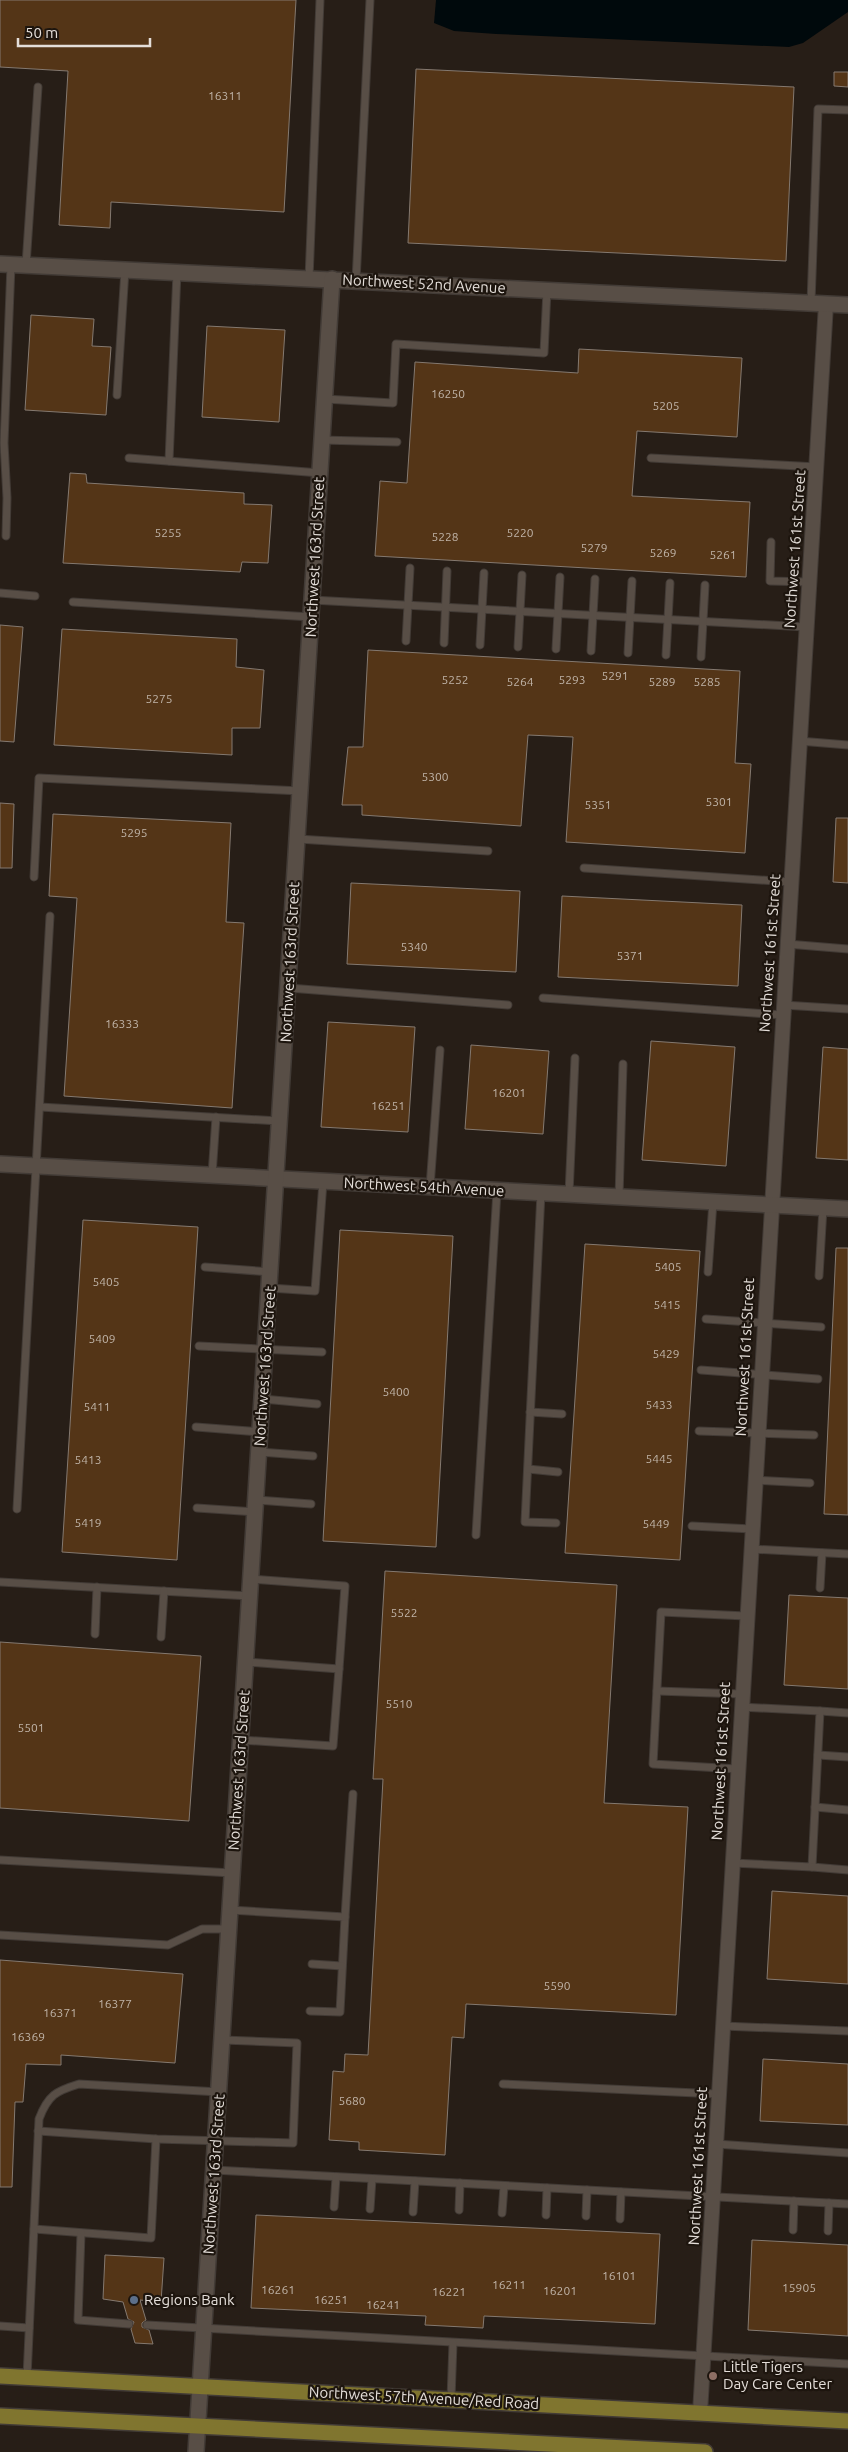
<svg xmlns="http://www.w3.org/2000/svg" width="848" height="2452" font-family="Ubuntu,sans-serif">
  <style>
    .water { fill: #00090c }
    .building { fill: #543517; stroke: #847970 }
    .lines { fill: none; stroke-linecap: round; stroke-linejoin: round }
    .service-casing { stroke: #423b36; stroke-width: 9 }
    .minor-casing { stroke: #423b36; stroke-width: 16 }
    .tertiary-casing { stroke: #423b36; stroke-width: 18 }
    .primary-casing { stroke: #423b36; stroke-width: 18 }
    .service { stroke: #584e46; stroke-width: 7 }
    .minor { stroke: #584e46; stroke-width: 14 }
    .tertiary { stroke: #584e46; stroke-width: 15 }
    .primary { stroke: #80752f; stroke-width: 15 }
    .service-dot { fill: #5c6f8a; stroke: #1d150e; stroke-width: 2 }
    .education-dot { fill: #8d6e63; stroke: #1d150e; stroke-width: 2 }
    .labels { text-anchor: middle; stroke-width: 4.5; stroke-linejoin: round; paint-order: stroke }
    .number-label { font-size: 12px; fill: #c0b4a8 }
    .street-label { font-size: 15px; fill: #e4ded9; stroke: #1d150e }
    .poi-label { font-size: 15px; fill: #e4ded9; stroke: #1d150e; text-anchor: start }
  </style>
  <rect width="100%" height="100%" fill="#271e17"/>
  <!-- water -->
  <path class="water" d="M436,0H848V12L803,43L789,47L496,34L454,31L434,23Z"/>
  <!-- building -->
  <g class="building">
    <path d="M0,0H296L284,212L111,202L110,228L59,225L68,71L0,67Z"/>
    <path d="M416,69L794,87L786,261L408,243Z"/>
    <path d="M834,72H848V87L834,86Z"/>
    <path d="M31,315L94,319L92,346L111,347L106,415L25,410Z"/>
    <path d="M207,326L285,330L279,422L202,417Z"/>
    <path d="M579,349L742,358L737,437L637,431L632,496L750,502L746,577L375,556L380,481L407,483L415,362L578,373Z"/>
    <path d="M70,473L86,474L87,483L244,493V504L272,505L268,563L242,562L240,572L63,563Z"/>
    <path d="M0,625L23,627L14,742L0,741Z"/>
    <path d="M62,629L237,639L236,667L264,670L260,728H232V755L54,745Z"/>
    <path d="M368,650L740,671L735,763L751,764L745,853L566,842L573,737L528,735L521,826L362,815V805H342L348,747H363Z"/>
    <path d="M0,803L14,804L12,868H0Z"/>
    <path d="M53,814L231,823L226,922L244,923L232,1108L64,1096L77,898L49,896Z"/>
    <path d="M836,818H848V883L833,882Z"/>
    <path d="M351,883L520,891L516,972L347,964Z"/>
    <path d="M562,896L742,905L738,986L558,977Z"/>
    <path d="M328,1022L415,1027L408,1132L321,1127Z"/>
    <path d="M651,1041L735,1047L726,1166L642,1160Z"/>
    <path d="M471,1045L549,1051L543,1134L465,1129Z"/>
    <path d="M823,1047L848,1049V1160L816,1158Z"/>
    <path d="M83,1220L198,1227L177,1560L62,1552Z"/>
    <path d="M340,1230L453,1236L436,1547L323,1541Z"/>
    <path d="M585,1244L700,1251L680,1560L565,1553Z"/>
    <path d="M836,1248H848V1515L824,1514Z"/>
    <path d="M385,1571L617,1585L604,1803L688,1807L676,2015L466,2004L464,2038L452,2037L445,2155L359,2150V2142L329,2140L333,2071L344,2072L345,2054L368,2055L383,1779H373Z"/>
    <path d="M789,1595L848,1598V1689L784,1685Z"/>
    <path d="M0,1642L201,1656L189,1821L0,1808Z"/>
    <path d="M772,1891L848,1896V1984L767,1979Z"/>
    <path d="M0,1960L183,1974L175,2063L61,2055V2065L26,2064L23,2102H15L12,2187H0Z"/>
    <path d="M763,2059L848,2064V2125L760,2121Z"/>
    <path d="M256,2215L660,2234L655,2324L484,2316L483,2328L425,2325L426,2316L251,2308Z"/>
    <path d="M752,2240L848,2245V2336L748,2330Z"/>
    <path d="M105,2255L164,2258L161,2302L140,2300L146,2320L142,2323V2327L149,2330L153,2344L135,2343L131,2329L134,2322L128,2319L123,2302L103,2299Z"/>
  </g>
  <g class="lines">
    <!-- service casing -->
    <g class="service-casing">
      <g id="service">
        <path d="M26,265L38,87"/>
        <path d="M309,279L320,0"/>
        <path d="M356,281L370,0"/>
        <path d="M811,303L818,109L848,110"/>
        <path d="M117,395L125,270"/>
        <path d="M325,399L393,403L396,344L544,353L547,290"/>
        <path d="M322,440L397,442"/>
        <path d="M129,458L320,473"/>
        <path d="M651,458L817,467"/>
        <path d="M169,461L177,272"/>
        <path d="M6,536L7,498L4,443L11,265"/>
        <path d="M771,542L770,581L809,582"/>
        <path d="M0,593L35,596"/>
        <path d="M312,600L806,627"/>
        <path d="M73,602L311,617"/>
        <path d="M406,641L410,568"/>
        <path d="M444,643L447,571"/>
        <path d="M480,645L484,573"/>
        <path d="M518,647L522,575"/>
        <path d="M556,649L560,577"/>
        <path d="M591,651L595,579"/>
        <path d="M628,653L632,581"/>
        <path d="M666,655L670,583"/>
        <path d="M701,657L705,585"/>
        <path d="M799,741L848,745"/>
        <path d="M298,839L488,851"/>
        <path d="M584,868L791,882"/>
        <path d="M34,877L39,778L301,791"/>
        <path d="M787,944L848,949"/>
        <path d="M289,988L508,1005"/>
        <path d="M543,998L782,1015"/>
        <path d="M783,1005L848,1009"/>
        <path d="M40,1107L279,1121"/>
        <path d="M212,1175L216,1117"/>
        <path d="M430,1187L440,1050"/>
        <path d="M541,1193L525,1522L556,1523"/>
        <path d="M569,1194L575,1058"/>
        <path d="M619,1197L623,1064"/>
        <path d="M205,1267L271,1272"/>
        <path d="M708,1272L713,1202"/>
        <path d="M819,1276L823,1208"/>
        <path d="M270,1288L315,1291L323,1182"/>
        <path d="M706,1319L821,1327"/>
        <path d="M199,1346L322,1352"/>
        <path d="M701,1370L818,1379"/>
        <path d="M263,1399L317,1404"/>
        <path d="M530,1412L562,1414"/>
        <path d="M196,1427L261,1432"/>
        <path d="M699,1431L814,1435"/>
        <path d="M260,1452L313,1456"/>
        <path d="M528,1469L558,1472"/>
        <path d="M755,1480L810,1483"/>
        <path d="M257,1500L311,1504"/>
        <path d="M197,1508L256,1512"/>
        <path d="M17,1509L50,916"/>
        <path d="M692,1526L752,1529"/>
        <path d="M476,1535L497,1191"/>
        <path d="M751,1549L848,1554"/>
        <path d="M0,1582L250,1596"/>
        <path d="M820,1588L822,1553"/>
        <path d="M95,1634L97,1587"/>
        <path d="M161,1637L164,1591"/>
        <path d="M246,1662L339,1669L345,1586L251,1579"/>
        <path d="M657,1691L742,1694"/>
        <path d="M820,1711L848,1713"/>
        <path d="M241,1740L333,1746L339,1669"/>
        <path d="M818,1755L848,1757"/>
        <path d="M737,1769L653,1764L661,1612L746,1616"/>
        <path d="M815,1807L848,1810"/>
        <path d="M0,1860L232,1873"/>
        <path d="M732,1863L812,1867L820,1711L741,1707"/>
        <path d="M812,1867L848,1870"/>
        <path d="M230,1910L345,1917L340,2012L310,2011"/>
        <path d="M345,1917L353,1794"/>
        <path d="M0,1935L168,1945L202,1929H228"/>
        <path d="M312,1964L342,1966"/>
        <path d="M723,2026L848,2031"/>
        <path d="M503,2084L718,2094"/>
        <path d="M38,2131L156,2139L293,2143L297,2043L223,2040"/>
        <path d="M716,2144L848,2153"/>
        <path d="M214,2170L848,2204"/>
        <path d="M334,2207L336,2177"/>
        <path d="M370,2209L372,2179"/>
        <path d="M459,2210L460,2183"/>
        <path d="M413,2212L415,2181"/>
        <path d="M502,2213L504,2186"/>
        <path d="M546,2215L547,2188"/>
        <path d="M586,2216L587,2190"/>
        <path d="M620,2219L621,2192"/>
        <path d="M34,2229L151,2238L156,2139"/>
        <path d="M793,2230L794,2201"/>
        <path d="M828,2231L829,2203"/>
        <path d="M81,2233L78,2320L129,2324"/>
        <path d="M147,2325L848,2364"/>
        <path d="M0,2326L29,2328"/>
        <path d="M27,2377L39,2119C48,2095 56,2091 79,2084L219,2092"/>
        <path d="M451,2399L453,2343"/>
      </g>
    </g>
    <!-- minor casing -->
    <g class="minor-casing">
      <path id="minor" d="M700,2413L826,304"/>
    </g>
    <!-- tertiary casing -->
    <g class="tertiary-casing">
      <g id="tertiary">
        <path d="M0,264L848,305"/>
        <path d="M0,1164L848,1209"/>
        <path d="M196,2452L332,279"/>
      </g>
    </g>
    <!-- primary casing -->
    <g class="primary-casing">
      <g id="primary">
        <path d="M0,2376L848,2421"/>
        <path d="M0,2416L705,2452"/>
      </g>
    </g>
    <!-- service -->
    <use href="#service" class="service"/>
    <!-- minor -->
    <use href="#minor" class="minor"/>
    <!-- tertiary -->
    <use href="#tertiary" class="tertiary"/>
    <!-- primary -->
    <use href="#primary" class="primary"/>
  </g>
  <!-- markers -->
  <circle class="service-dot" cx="134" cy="2300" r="5"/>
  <circle class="education-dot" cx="713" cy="2376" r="5"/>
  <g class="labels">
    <!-- number labels -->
    <g class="number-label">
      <text x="225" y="100">16311</text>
      <text x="448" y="398">16250</text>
      <text x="666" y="410">5205</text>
      <text x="168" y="537">5255</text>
      <text x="520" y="537">5220</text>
      <text x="445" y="541">5228</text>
      <text x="594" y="552">5279</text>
      <text x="663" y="557">5269</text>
      <text x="723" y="559">5261</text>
      <text x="615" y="680">5291</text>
      <text x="455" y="684">5252</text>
      <text x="572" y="684">5293</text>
      <text x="520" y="686">5264</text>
      <text x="662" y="686">5289</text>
      <text x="707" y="686">5285</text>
      <text x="159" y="703">5275</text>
      <text x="435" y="781">5300</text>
      <text x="719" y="806">5301</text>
      <text x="598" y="809">5351</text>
      <text x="134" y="837">5295</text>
      <text x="414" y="951">5340</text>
      <text x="630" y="960">5371</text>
      <text x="122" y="1028">16333</text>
      <text x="509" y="1097">16201</text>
      <text x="388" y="1110">16251</text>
      <text x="668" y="1271">5405</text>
      <text x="106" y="1286">5405</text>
      <text x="667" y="1309">5415</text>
      <text x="102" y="1343">5409</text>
      <text x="666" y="1358">5429</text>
      <text x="396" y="1396">5400</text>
      <text x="659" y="1409">5433</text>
      <text x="97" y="1411">5411</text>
      <text x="659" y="1463">5445</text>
      <text x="88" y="1464">5413</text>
      <text x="88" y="1527">5419</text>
      <text x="656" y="1528">5449</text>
      <text x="404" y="1617">5522</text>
      <text x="399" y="1708">5510</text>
      <text x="31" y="1732">5501</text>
      <text x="557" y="1990">5590</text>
      <text x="115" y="2008">16377</text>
      <text x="60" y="2017">16371</text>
      <text x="28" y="2041">16369</text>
      <text x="352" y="2105">5680</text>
      <text x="619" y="2280">16101</text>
      <text x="509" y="2289">16211</text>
      <text x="799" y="2292">15905</text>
      <text x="278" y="2294">16261</text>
      <text x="560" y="2295">16201</text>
      <text x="449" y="2296">16221</text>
      <text x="331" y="2304">16251</text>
      <text x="383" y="2309">16241</text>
    </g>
    <!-- street labels -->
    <g class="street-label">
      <text transform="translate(424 284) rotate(3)" y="5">Northwest 52nd Avenue</text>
      <text transform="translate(795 549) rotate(-86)" y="5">Northwest 161st Street</text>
      <text transform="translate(315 557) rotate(-87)" y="5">Northwest 163rd Street</text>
      <text transform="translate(770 953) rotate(-86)" y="5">Northwest 161st Street</text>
      <text transform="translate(290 962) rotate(-87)" y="5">Northwest 163rd Street</text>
      <text transform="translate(424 1187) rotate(3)" y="5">Northwest 54th Avenue</text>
      <text transform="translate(745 1357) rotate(-87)" y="5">Northwest 161st Street</text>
      <text transform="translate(265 1366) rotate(-86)" y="5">Northwest 163rd Street</text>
      <text transform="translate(721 1761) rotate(-87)" y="5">Northwest 161st Street</text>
      <text transform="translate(239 1770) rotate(-86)" y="5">Northwest 163rd Street</text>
      <text transform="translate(698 2166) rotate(-87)" y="5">Northwest 161st Street</text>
      <text transform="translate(214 2174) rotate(-86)" y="5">Northwest 163rd Street</text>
      <text transform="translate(424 2398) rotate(3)" y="5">Northwest 57th Avenue/Red Road</text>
    </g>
    <!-- poi labels -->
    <g class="poi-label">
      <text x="144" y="2305">Regions Bank</text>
      <text x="723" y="2372">Little Tigers<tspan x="723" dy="17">Day Care Center</tspan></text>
    </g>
  </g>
  <!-- scale -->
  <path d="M18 38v8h132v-8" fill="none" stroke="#e4ded9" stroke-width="2.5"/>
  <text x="25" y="38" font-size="15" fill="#e4ded9" stroke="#1d150e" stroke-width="4" paint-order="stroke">50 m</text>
</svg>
